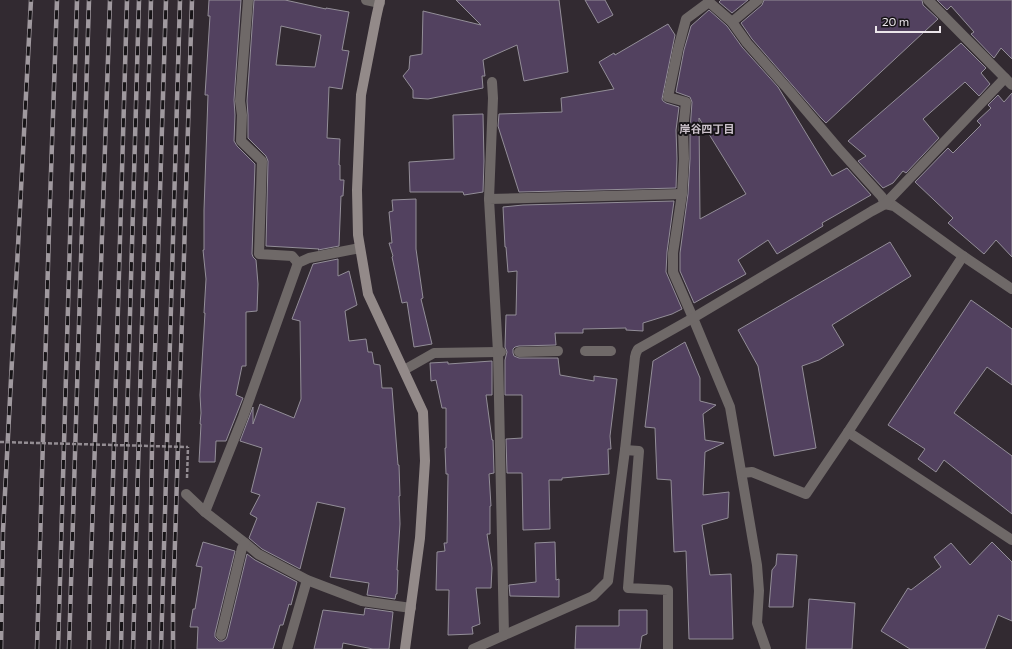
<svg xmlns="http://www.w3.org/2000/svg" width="1012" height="649" font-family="Commissioner,'Noto Sans JP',sans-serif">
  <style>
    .building { fill: #52415f; stroke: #938e98; fill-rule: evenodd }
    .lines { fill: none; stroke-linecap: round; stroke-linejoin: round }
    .path { stroke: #948d93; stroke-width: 2.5; stroke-dasharray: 4 2; stroke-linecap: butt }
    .lane { stroke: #6f6968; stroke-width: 10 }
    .street { stroke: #6f6968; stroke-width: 10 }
    .secondary { stroke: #938a89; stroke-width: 10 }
    .rail-casing { stroke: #a0999f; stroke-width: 4.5 }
    .rail { stroke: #171417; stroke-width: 3; stroke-dasharray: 9; stroke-linecap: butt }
    .path-bridge { stroke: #948d93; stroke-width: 2.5; stroke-dasharray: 4 2; stroke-linecap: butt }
    .labels { text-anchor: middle; stroke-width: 4; stroke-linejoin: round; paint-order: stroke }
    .neighbourhood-label { font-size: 11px; font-weight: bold; fill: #cdc3cc; stroke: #171417 }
  </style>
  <rect width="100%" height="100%" fill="#322a31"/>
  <!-- building -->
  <g class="building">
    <path d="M209,0H241L234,100L235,115L234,141L237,146L255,164L252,254L253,257L256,260L258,284L257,311L246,312V366H242L236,395L243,398L226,441H216L215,462H199L201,424H200L201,413L200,395L205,313H204L206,279L203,250H204V210L208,95H205L210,16H208Z"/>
    <path d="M254,0H285L326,9V8L349,12L342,50L349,51L342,89L329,87L327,138L340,139L339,165H340V180H344L343,196H341L339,246L318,250L319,249L266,246L268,161L266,156L248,138V115L247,101ZM281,26L321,35L315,67L276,65Z"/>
    <path d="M456,0H559L568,72L524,81L517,45L483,60L485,76H482L483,88L428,99L413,98V90L403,76L409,69L410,56L422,54L423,11L481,25Z"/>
    <path d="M585,0H605L613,15L598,23Z"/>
    <path d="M721,0H748L732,13L719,2Z"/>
    <path d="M764,0H922L923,5L938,19L826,123L821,118L752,39L741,23L762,5Z"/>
    <path d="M937,0H1012V59L1001,48L994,58L971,34L974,32L951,6L947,10Z"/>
    <path d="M709,10L727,26L742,47L778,87L832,176L847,168L871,195L822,223L823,226L777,254L768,240L738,260L746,274L694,303L680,271V253L688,194L690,159V130L692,102L690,97L676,92L684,50L691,26ZM699,118L746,194L700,219Z"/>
    <path d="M668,24L675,35L662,99L663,101L666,103L679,107L676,130L677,159L676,188L519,192L498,126L499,114L562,112L561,98L614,89L599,62L614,53L615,55Z"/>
    <path d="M961,43L986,68L981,73L990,84L979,96L965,82L923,119L939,138L906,173L903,171L893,183L883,188L858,161L866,156L848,141Z"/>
    <path d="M1012,93V257L996,240L984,254L948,223L953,218L915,182L948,148L953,153L981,125L977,121L991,108L988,105L998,95L1004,102Z"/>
    <path d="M483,114L484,161L483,192L464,195L463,192H410L409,162L454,159L453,115Z"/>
    <path d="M416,199V249L423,298L421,299L432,344L414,347L407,302L402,303L392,257L393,256L389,243H392L389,212L393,211L392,200Z"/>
    <path d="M674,201L667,252L666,272L682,309L672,314L643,323V331L626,330V328L583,329V333H555L556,345L519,346L515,347L513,349V353L514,356L519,358H558L560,375L594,381V376L617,379L610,436L611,449H608L609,474L562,478V480H549L550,529L523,530L522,473H507L506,439L522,438V395H505V360L507,352L505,347L506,315H516L517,271L508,272L506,247H505L503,207L523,205Z"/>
    <path d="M890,242L911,276L832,325L844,345L819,360L802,366L816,448L774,456L758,366L738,330Z"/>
    <path d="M338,259V276L349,271L357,305L345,311L349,341L366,339L368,352H372L374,364L380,365L382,388H392L398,465H399L400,496H399L400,524L397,570H398L397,594H396L395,599L367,595L369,583L330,577L345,508L317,502L300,569L262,549L249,538L257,518L250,514L260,495L251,492L262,448L240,441L253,407V424L260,404L294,418L301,399L300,321L292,319L313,264Z"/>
    <path d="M971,300L1012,329V385L987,367L954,413L1012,456V514L944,460L936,472L918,459L925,449L888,425Z"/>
    <path d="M685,342L700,378V401L716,405L703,414L705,440L724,443L705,452L703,495L729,492L728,518L702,525L710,575L731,574L733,639H689L686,551L674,552L671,480L657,479L655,428L645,427L653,361Z"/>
    <path d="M492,361V395H486L492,440H493L494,473L489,474L491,506H490V534H487L492,568L491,588H476L480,624L472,627L473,634L448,635L449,590H436L437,552L445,551L444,543H447L448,474H446L445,448H446V408H442L436,380L431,381L430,363L448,362V364Z"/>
    <path d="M203,542L235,551L215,633V637L219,641H223L226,639L227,637L247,554L255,560L297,582L291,605L289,604L283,625H280L273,649H197L198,627H190L193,609H195L202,567L196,566Z"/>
    <path d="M555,542L556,580L559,579V597L510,596L509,585L536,582L535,543Z"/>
    <path d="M992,542L1012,562V621L998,615L985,649H910L881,631L908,588L911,590L941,567L934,557L951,543L970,565Z"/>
    <path d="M777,554L797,555L793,607H769L772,570L776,565Z"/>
    <path d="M809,599L855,603L852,649H806Z"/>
    <path d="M365,608L393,612L389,649H373L343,643L342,649H314L323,610L364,615Z"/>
    <path d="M619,610H647V634L642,636L640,649H575L576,626H619Z"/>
  </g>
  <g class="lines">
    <!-- path -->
    <path class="path" d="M187,478L188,447"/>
    <!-- lane -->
    <g class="lane">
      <path d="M248,0L240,101L242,115L241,141L262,161L259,254L292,256L298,263"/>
      <path d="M708,0L709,2L732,22"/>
      <path d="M693,318L673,272V253L682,194L684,159L683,130L686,102L668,97L678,49L686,19L709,2"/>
      <path d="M404,370L434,353L498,352"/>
      <path d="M625,450L639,451L628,588L668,590V649"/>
      <path d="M186,494L205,512L245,543L258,554L307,580L362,601L411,608"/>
      <path d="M221,635L242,548L245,543"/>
      <path d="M504,635L498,352L489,199L682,194"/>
      <path d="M287,649L307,580"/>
    </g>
    <!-- street -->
    <g class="street">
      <path d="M366,0L380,3"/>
      <path d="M758,0L732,22L747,43L787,88L838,148L882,197L885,204L894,206L963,256L1012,289"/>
      <path d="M928,0L1012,85"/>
      <path d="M489,199L493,98L492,82"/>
      <path d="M693,318L730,407L757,565L759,591L757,623L766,649"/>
      <path d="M585,351H611"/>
      <path d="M498,352H501"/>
      <path d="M519,352L558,351"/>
      <path d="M848,432L1012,540"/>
      <path d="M742,473L752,472L806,494L848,432L963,256"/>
      <path d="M205,512L243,417L298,263L309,258L360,248"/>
      <path d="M473,649L593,596L608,581L625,450L635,357L636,353L638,349L693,318L872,211L885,204L1005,78"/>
    </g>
    <!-- secondary -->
    <path class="secondary" d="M380,0L376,18L361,95L357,190L358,235L368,294L423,412L425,461L420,538L405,649"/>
    <!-- rail casing -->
    <g class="rail-casing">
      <g id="rail">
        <path d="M1,649L3,531L31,0"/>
        <path d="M37,649L49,230L57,0"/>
        <path d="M58,649L77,0"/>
        <path d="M69,649L89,0"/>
        <path d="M89,649L90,590L110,0"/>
        <path d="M108,649L127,0"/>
        <path d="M121,649L123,559L139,0"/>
        <path d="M133,649L151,0"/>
        <path d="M149,649L152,448L166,0"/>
        <path d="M161,649L180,0"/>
        <path d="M173,649V606L192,0"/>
      </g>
    </g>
    <!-- rail -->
    <use href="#rail" class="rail"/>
    <!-- path-bridge -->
    <path class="path-bridge" d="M0,442L188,447"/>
  </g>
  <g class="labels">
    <!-- neighbourhood labels -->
    <g class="neighbourhood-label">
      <text x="707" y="133">岸谷四丁目</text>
    </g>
  </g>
  <!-- scale -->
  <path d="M876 26v6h64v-6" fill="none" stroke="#ebe5ea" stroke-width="2"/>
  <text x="882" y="26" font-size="12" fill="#ebe5ea" stroke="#171417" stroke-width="3" paint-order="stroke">20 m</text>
</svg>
